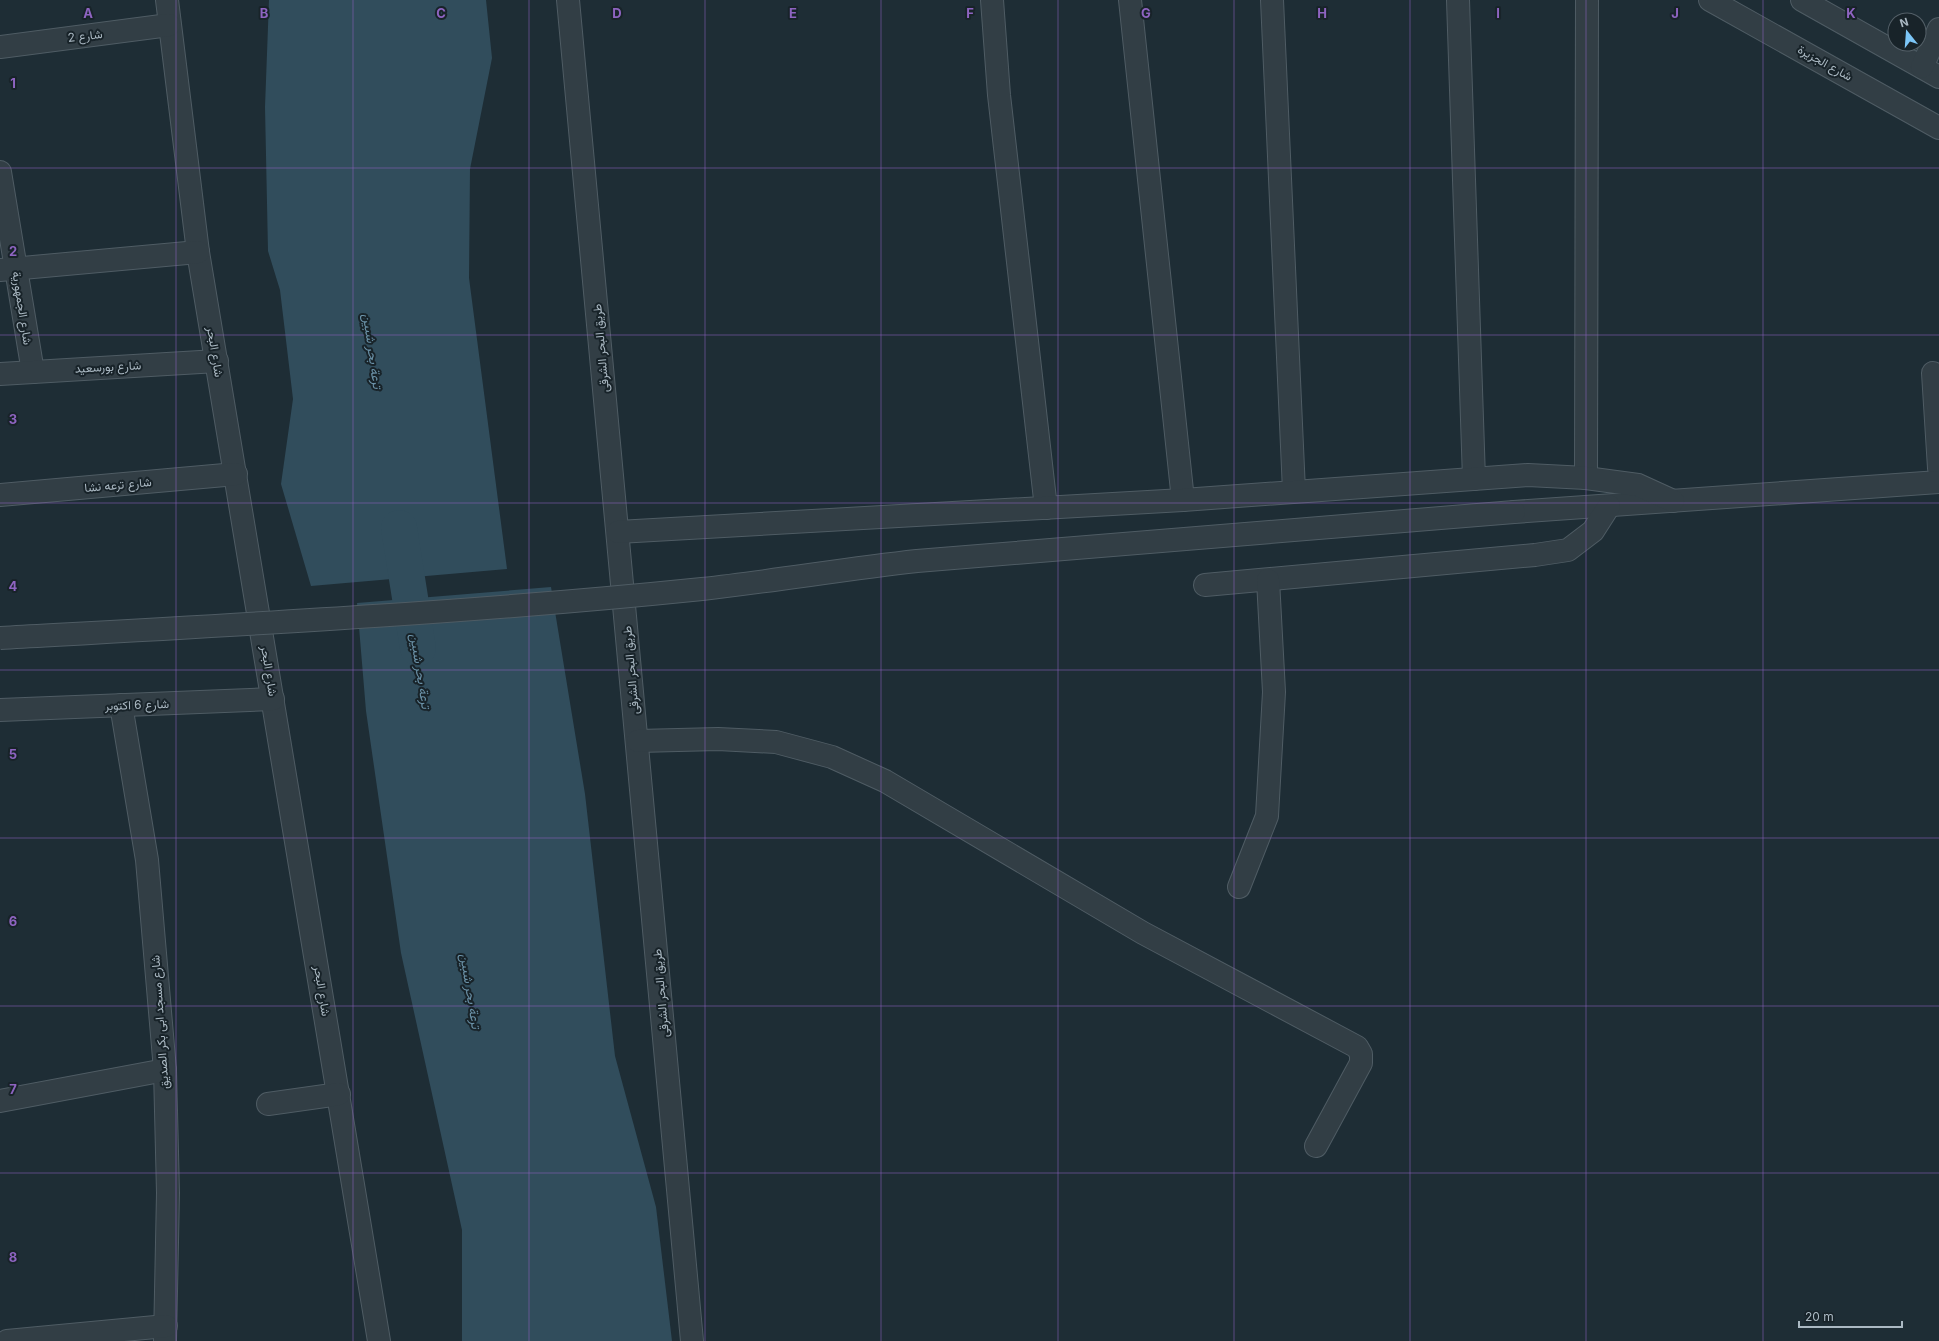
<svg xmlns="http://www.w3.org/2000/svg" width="1939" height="1341" font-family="Inter,Vazirmatn,sans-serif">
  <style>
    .water { fill: #314d5c }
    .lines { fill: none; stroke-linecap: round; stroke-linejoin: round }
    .canal { stroke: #314d5c; stroke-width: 36 }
    .minor-casing { stroke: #4f5c64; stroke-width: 24 }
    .minor { stroke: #323e45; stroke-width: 22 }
    .minor-bridge-casing { stroke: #4f5c64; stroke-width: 24; stroke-linecap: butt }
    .minor-bridge { stroke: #323e45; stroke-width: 22 }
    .grid { fill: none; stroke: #8e64c1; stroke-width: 1; stroke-opacity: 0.55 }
    .labels { text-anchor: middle; stroke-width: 4; stroke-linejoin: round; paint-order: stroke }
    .street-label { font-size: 12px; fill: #abb9c3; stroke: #182329 }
    .water-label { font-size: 13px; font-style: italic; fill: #6b92a8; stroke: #182329 }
    .grid-label { font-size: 13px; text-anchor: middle; font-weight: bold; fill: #8e64c1; stroke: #182329; stroke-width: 4; stroke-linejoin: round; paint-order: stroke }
  </style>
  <rect width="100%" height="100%" fill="#1e2d35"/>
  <!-- water -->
  <g class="water">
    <path d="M269,0H486L492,58L470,169L469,278L507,569L311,586L281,484L293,399L280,290L268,251L265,107Z"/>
    <path d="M551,587L585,794L615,1056L656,1207L672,1341H462V1230L401,953L366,711L357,603Z"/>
  </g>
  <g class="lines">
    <!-- canal -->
    <path class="canal" d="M399,528L418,648"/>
    <!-- minor casing -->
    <g class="minor-casing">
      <g id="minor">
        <path d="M167,0L198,252L379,1341"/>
        <path d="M568,0L692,1341"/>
        <path d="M992,0L999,95L1046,508"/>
        <path d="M1130,0L1183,500"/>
        <path d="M1272,0L1294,491"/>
        <path d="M1458,0L1474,479"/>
        <path d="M1710,0L1939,128"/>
        <path d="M1802,0L1939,77"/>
        <path d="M0,47L169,25"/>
        <path d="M1922,67L1939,29"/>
        <path d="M0,172L33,372"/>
        <path d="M0,270L198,252"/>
        <path d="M1933,373L1939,468"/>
        <path d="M0,374L217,361"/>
        <path d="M1586,478L1587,0"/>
        <path d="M0,495L236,474"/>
        <path d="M1514,512L1939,482"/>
        <path d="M618,532L1183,500L1528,475L1586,478L1638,485L1673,501"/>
        <path d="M1205,585L1535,555L1568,550L1593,531L1609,506"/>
        <path d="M121,705L147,860L165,1070L168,1193L165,1341"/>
        <path d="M0,710L273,699"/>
        <path d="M638,741L718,739L776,742L832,757L885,781L1143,933L1357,1047L1361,1054V1063L1316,1146"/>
        <path d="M1239,887L1267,816L1274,692L1268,580"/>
        <path d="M0,1101L165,1070"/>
        <path d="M268,1104L339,1094"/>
        <path d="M7,1341L166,1326"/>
      </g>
    </g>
    <!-- minor -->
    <use href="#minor" class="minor"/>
    <!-- minor-bridge casing -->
    <g class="minor-bridge-casing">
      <path id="minor-bridge" d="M0,638C234,625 468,613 702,589C774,581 845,569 917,561L1514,512"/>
    </g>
    <!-- minor-bridge -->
    <use href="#minor-bridge" class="minor-bridge"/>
  </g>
  <!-- grid -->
  <path class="grid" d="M176,0V1341M353,0V1341M529,0V1341M705,0V1341M881,0V1341M1058,0V1341M1234,0V1341M1410,0V1341M1586,0V1341M1763,0V1341M0,168H1939M0,335H1939M0,503H1939M0,670H1939M0,838H1939M0,1006H1939M0,1173H1939"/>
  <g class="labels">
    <!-- street labels -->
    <g class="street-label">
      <text transform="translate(85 36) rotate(-7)" y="4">شارع 2</text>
      <text transform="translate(1825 63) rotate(29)" y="4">شارع الجزيرة</text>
      <text transform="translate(22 308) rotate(81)" y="4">شارع الجمهورية</text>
      <text transform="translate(601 348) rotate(-95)" y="4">طريق البحر الشرقى</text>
      <text transform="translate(215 352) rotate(81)" y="4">شارع البحر</text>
      <text transform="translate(108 367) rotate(-3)" y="4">شارع بورسعيد</text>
      <text transform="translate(118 485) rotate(-5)" y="4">شارع ترعه نشا</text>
      <text transform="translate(631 670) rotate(-95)" y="4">طريق البحر الشرقى</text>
      <text transform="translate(269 671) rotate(81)" y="4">شارع البحر</text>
      <text transform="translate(137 705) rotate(-2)" y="4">شارع 6 اكتوبر</text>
      <text transform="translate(322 991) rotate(81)" y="4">شارع البحر</text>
      <text transform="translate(661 993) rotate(-95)" y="4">طريق البحر الشرقى</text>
      <text transform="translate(160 1022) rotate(-94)" y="4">شارع مسجد ابى بكر الصديق</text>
    </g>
    <!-- water labels -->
    <g class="water-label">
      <text transform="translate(373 351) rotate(82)" y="5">ترعة بحر شبين</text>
      <text transform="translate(421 671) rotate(81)" y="5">ترعة بحر شبين</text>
      <text transform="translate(471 991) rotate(81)" y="5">ترعة بحر شبين</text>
    </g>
  </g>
  <g class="grid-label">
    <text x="88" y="18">A</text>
    <text x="264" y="18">B</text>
    <text x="441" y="18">C</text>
    <text x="617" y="18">D</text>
    <text x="793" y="18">E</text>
    <text x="970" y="18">F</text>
    <text x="1146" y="18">G</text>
    <text x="1322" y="18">H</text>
    <text x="1498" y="18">I</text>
    <text x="1675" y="18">J</text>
    <text x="1851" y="18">K</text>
    <text x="13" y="88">1</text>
    <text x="13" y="256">2</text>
    <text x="13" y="424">3</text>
    <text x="13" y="591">4</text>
    <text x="13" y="759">5</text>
    <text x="13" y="926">6</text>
    <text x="13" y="1094">7</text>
    <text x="13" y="1262">8</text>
  </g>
  <!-- north arrow -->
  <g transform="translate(1907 32) rotate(343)"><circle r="19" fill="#182329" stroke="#535f67"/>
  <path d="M0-3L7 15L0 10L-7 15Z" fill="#7cc6f7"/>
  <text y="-6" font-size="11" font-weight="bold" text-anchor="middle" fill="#abb9c3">N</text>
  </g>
  <!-- scale -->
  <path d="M1799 1321v6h103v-6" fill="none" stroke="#abb9c3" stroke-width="2"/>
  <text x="1805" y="1321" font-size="12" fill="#abb9c3" stroke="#182329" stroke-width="3" paint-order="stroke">20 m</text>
</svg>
